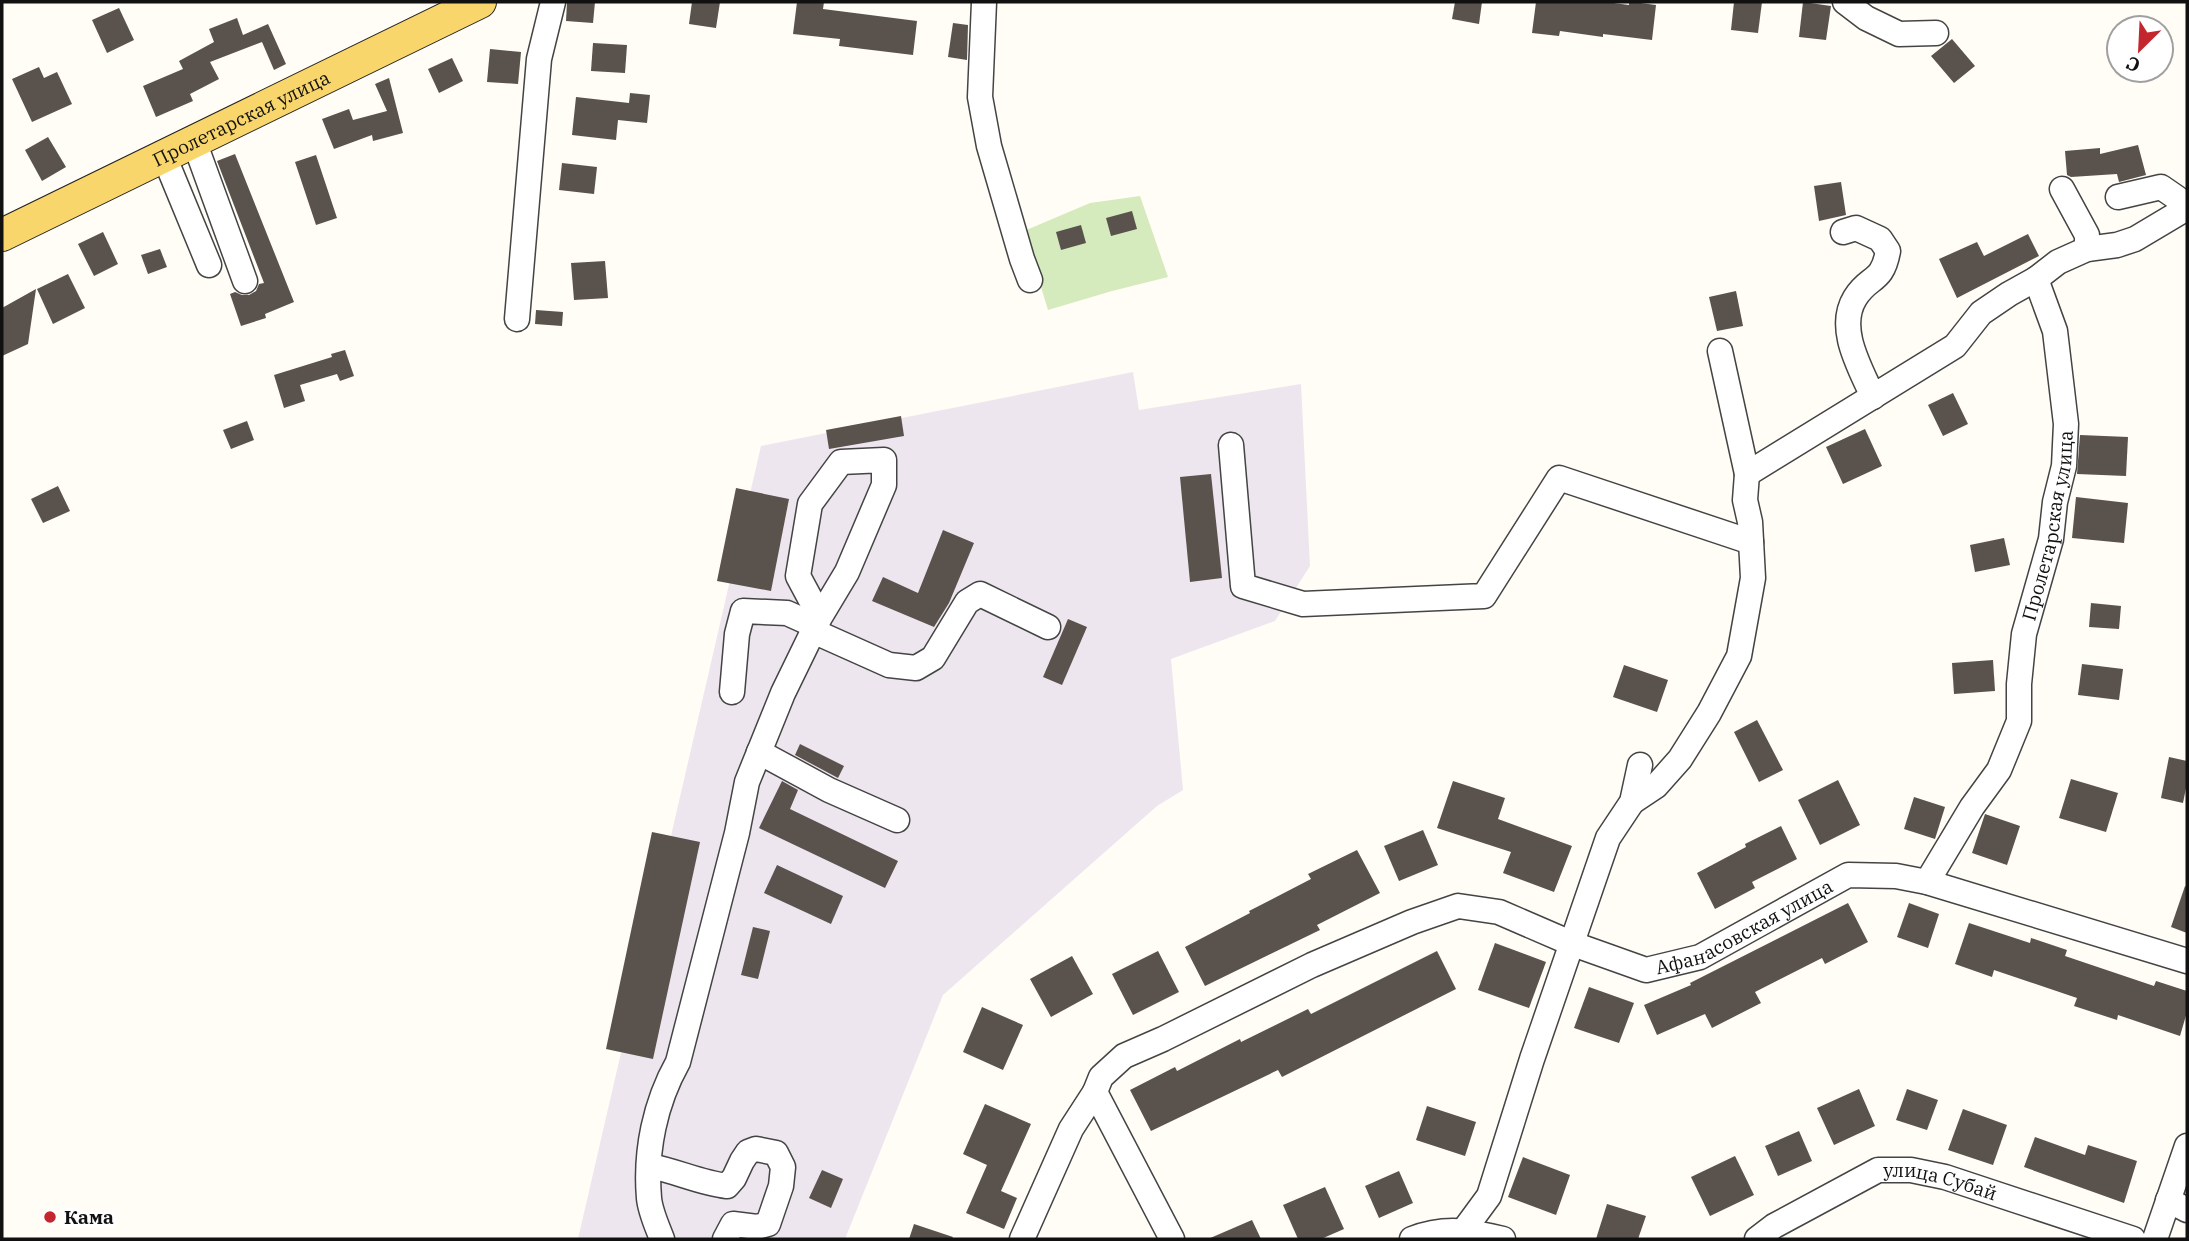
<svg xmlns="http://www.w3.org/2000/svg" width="2189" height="1241" font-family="'IBM Plex Serif',serif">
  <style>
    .industrial { fill: #eee6ef }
    .green { fill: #d5ebbd }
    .building { fill: #5a524d }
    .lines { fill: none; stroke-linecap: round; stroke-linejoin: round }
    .minor-casing { stroke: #444; stroke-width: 27 }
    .major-casing { stroke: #222; stroke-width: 34 }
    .minor { stroke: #fff; stroke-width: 24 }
    .major { stroke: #f9d66b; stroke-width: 32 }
    .poi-dot { fill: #c4262e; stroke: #fff; stroke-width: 2.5 }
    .labels { text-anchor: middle; stroke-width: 7; stroke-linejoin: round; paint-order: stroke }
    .street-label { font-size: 19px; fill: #111; stroke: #fff }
    .poi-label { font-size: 19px; font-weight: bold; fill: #111; stroke: #fff; text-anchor: start }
  </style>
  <rect width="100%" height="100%" fill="#fffdf5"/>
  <!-- industrial -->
  <path class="industrial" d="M1133,372L1139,410L1301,384L1310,566L1275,621L1171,659L1183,790L1157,806L943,995L845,1239H578L761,446Z"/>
  <!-- green -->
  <path class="green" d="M1140,196L1168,277L1112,291L1048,310L1024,231L1090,203Z"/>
  <!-- building -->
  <g class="building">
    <path d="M567,2H595L593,23L566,21Z"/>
    <path d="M692,2H720L716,28L689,24Z"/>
    <path d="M797,2H824L823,9L917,21L913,55L839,46L840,39L793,34Z"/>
    <path d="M1455,2H1482L1479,24L1452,19Z"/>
    <path d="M1536,2H1606L1629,5V2H1633L1656,5L1652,40L1603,34V37L1560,31L1559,36L1532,33Z"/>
    <path d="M1734,2H1762L1758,33L1731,30Z"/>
    <path d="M1803,2L1831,6L1826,40L1799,37Z"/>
    <path d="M119,8L134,40L107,53L92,20Z"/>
    <path d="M237,18L243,35L268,24L286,64L274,70L262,42L210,62L219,79L190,94L193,101L156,117L143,86L183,69L179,61L214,42L209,29Z"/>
    <path d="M953,23L968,25L967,60L948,57Z"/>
    <path d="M1952,39L1975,66L1954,83L1931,56Z"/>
    <path d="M593,43L627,45L625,73L591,71Z"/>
    <path d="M490,49L521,52L518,84L487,82Z"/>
    <path d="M452,58L463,81L439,93L428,69Z"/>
    <path d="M39,67L44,78L57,72L72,104L32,122L12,79Z"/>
    <path d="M389,78L403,133L373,141L372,135L334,149L322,119L349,109L353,120L387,111L375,84Z"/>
    <path d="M630,93L650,95L647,123L618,120L616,140L572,135L576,97L629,103Z"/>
    <path d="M48,137L66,167L42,181L25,150Z"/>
    <path d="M2138,145L2146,175L2119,182L2117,174L2071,177L2067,175L2065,151L2100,148V154Z"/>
    <path d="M235,154L294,302L265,314L266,318L241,326L230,294L235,292L242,295H249L256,291L259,284L264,283L217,161Z"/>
    <path d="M316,155L337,218L316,225L295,162Z"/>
    <path d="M562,163L597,167L594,194L559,190Z"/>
    <path d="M1841,182L1846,215L1819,221L1814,186Z"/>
    <path d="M1132,211L1137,229L1111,236L1106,218Z"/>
    <path d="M1081,225L1086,243L1061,250L1056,232Z"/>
    <path d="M103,232L118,264L94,276L78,244Z"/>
    <path d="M2028,234L2039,256L1957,298L1939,259L1977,242L1984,256Z"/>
    <path d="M160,249L167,267L148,274L141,255Z"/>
    <path d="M605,261L608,298L574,300L571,263Z"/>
    <path d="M68,274L85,308L53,324L37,289Z"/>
    <path d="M36,289L28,344L2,356V308Z"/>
    <path d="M1736,291L1743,326L1717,331L1709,297Z"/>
    <path d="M536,310L563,312L562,326L535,324Z"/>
    <path d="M345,350L354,376L340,381L337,374L300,385L305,401L284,408L274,375L332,357L331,354Z"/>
    <path d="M1953,393L1968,424L1943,436L1928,405Z"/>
    <path d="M901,416L904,436L829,449L826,430Z"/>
    <path d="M247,421L254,440L231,449L223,430Z"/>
    <path d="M1865,429L1882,466L1843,484L1826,447Z"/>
    <path d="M2080,435L2128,437L2126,476L2077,474Z"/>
    <path d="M1211,474L1222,578L1190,582L1180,477Z"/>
    <path d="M58,486L70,511L43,523L31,499Z"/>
    <path d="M736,488L789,499L771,591L717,581Z"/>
    <path d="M2076,497L2128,503L2124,543L2072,538Z"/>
    <path d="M943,530L974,543L949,603L934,627L872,601L883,577L918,593Z"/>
    <path d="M2004,538L2010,565L1975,572L1970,545Z"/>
    <path d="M2091,603L2121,606L2119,629L2089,627Z"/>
    <path d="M1068,619L1087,627L1062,685L1043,677Z"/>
    <path d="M1993,660L1995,691L1954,694L1952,663Z"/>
    <path d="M2082,664L2123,669L2119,700L2078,695Z"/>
    <path d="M1624,665L1668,680L1657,712L1613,697Z"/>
    <path d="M1757,720L1783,770L1759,782L1734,732Z"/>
    <path d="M800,744L844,766L838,778L795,755Z"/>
    <path d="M2169,757L2187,761V783L2183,803L2161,798Z"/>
    <path d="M2071,779L2118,793L2106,832L2059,818Z"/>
    <path d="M1838,780L1860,825L1820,845L1798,800Z"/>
    <path d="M782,781L798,790L790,809L898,861L885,888L759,828Z"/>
    <path d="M1453,781L1505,798L1498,819L1572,846L1554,892L1503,873L1511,852L1437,828Z"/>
    <path d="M1914,797L1945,807L1935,839L1904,829Z"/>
    <path d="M1985,814L2020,826L2007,865L1972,853Z"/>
    <path d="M1781,826L1797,859L1752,882L1755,888L1715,909L1697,873L1746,847L1745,844Z"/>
    <path d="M1423,830L1438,865L1399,881L1384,846Z"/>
    <path d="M652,832L700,842L653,1059L606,1049Z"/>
    <path d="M1357,850L1380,893L1317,925L1320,930L1205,986L1185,947L1250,913L1249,911L1311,879L1308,874Z"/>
    <path d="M777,865L843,896L831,924L764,893Z"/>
    <path d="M2185,886L2187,887V933L2171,927Z"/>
    <path d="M1848,903L1868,942L1825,964L1822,958L1755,992L1761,1003L1712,1028L1705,1014L1657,1035L1644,1005L1691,985L1690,983Z"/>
    <path d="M1909,903L1939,914L1928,948L1897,937Z"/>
    <path d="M1969,923L2030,943L2031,938L2067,950L2065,956L2154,986L2156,981L2187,991V1012L2180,1036L2118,1015L2117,1020L2074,1006L2077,998L1994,970L1992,977L1955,964Z"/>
    <path d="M753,927L770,931L758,979L741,975Z"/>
    <path d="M1495,943L1546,962L1529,1008L1478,990Z"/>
    <path d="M1158,951L1179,992L1133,1015L1112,974Z"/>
    <path d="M1437,951L1456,989L1282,1077L1278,1070L1151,1131L1130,1090L1175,1067L1177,1071L1240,1039L1241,1042L1308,1009L1311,1014Z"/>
    <path d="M1072,956L1093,994L1051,1017L1030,979Z"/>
    <path d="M1589,987L1634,1003L1619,1043L1574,1028Z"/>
    <path d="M982,1007L1023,1025L1003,1070L963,1052Z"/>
    <path d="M1859,1089L1875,1126L1834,1145L1817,1108Z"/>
    <path d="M1907,1089L1938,1100L1927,1130L1896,1120Z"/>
    <path d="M985,1104L1031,1124L1001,1191L1017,1198L1004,1229L966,1213L987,1165L963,1154Z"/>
    <path d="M1427,1106L1476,1122L1465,1156L1416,1140Z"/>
    <path d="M1963,1109L2007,1125L1993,1165L1948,1150Z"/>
    <path d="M1799,1131L1812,1161L1778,1176L1765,1146Z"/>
    <path d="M2035,1137L2085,1155L2088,1145L2137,1161L2124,1203L2024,1167Z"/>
    <path d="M1735,1156L1754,1195L1710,1216L1691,1177Z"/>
    <path d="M1523,1157L1570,1175L1556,1215L1508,1197Z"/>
    <path d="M822,1170L843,1179L831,1208L809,1198Z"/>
    <path d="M1399,1171L1413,1203L1379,1218L1365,1186Z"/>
    <path d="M1325,1187L1344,1229L1321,1239H1298L1283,1205Z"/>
    <path d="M1607,1204L1646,1216L1638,1239H1596Z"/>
    <path d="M1252,1220L1261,1239H1208Z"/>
    <path d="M914,1224L953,1237L952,1239H909Z"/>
  </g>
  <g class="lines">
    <!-- minor casing -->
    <g class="minor-casing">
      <g id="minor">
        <path d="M984,2L980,97L989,146L1022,259L1030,280"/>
        <path d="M1845,2L1866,18L1899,34L1936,33"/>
        <path d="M194,141L245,281"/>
        <path d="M164,156L209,265"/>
        <path d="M2062,189L2087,235V249"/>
        <path d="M2118,197L2161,187L2177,198L2184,209"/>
        <path d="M1843,232L1856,228L1880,239L1888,251C1882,284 1869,275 1855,298C1836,329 1861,369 1873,397"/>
        <path d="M517,319L539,59L553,2"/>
        <path d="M1720,351L1747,474L1955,346L1981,313L2009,294L2036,279L2058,262L2087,249L2117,245L2135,239L2187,208"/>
        <path d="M1231,445L1243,586L1303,604L1484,596L1559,478L1751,542"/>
        <path d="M813,631L889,665L916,668L933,658L967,602L980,594L1048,627"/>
        <path d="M732,692L737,634L743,611L787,613L816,626"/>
        <path d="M759,752L829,790L897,820"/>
        <path d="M1632,802L1656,786L1680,759L1709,713L1739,656L1753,578L1750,522L1745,500L1747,474"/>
        <path id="s1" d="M1927,882L1972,807L1999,770L2019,721V684L2024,634L2051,539L2055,502L2064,466L2066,424L2055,331L2036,279"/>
        <path id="s2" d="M1095,1092L1101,1077L1124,1056L1163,1039L1312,965L1412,922L1458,906L1499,912L1573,944L1646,970L1700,957L1848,875L1896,876L1927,882L2187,961"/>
        <path d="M650,1166C676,1171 701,1183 727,1186L734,1178L742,1161L748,1152L756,1149L776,1153L783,1167L781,1186L768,1224L757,1227L733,1224L725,1239"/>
        <path d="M2168,1200L2187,1210"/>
        <path d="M1464,1230L1489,1196L1532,1059L1608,838L1632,802L1640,765"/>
        <path d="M662,1239C657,1226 650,1211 649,1198C645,1151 655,1103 678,1062L737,833L747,782L783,693L820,617L847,572L884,485V460L841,462L810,504L798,576L820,617"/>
        <path d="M1022,1239L1071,1129L1095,1092L1172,1239"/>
        <path d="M1412,1239C1445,1226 1471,1231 1503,1239"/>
        <path id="s3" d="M1757,1239L1774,1226L1878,1170H1911L1945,1177L2133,1239"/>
        <path d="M2155,1239L2187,1146"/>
      </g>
    </g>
    <!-- major casing -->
    <g class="major-casing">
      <g id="major">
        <path id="s4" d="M2,235L480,2"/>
      </g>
    </g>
    <!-- minor -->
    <use href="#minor" class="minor"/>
    <!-- major -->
    <use href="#major" class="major"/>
  </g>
  <!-- markers -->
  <circle class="poi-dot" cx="50" cy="1217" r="7"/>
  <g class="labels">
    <!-- street labels -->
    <g class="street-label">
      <text dy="7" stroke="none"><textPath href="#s4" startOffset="266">Пролетарская улица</textPath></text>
      <text dy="7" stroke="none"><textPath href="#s1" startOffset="385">Пролетарская улица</textPath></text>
      <text dy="7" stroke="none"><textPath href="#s2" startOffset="721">Афанасовская улица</textPath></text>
      <text dy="7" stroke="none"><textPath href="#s3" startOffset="203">улица Субай</textPath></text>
    </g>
    <!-- poi labels -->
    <g class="poi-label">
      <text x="64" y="1224">Кама</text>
    </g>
  </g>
  <!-- border -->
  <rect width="2189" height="1241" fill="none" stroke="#111111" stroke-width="7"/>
  <!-- north arrow -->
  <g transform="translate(2140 49) rotate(204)"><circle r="33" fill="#ffffff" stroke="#a0a0a0" stroke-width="2"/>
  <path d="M0-5L12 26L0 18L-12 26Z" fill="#c4262e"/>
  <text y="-10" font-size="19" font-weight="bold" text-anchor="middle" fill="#111111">С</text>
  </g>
</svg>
